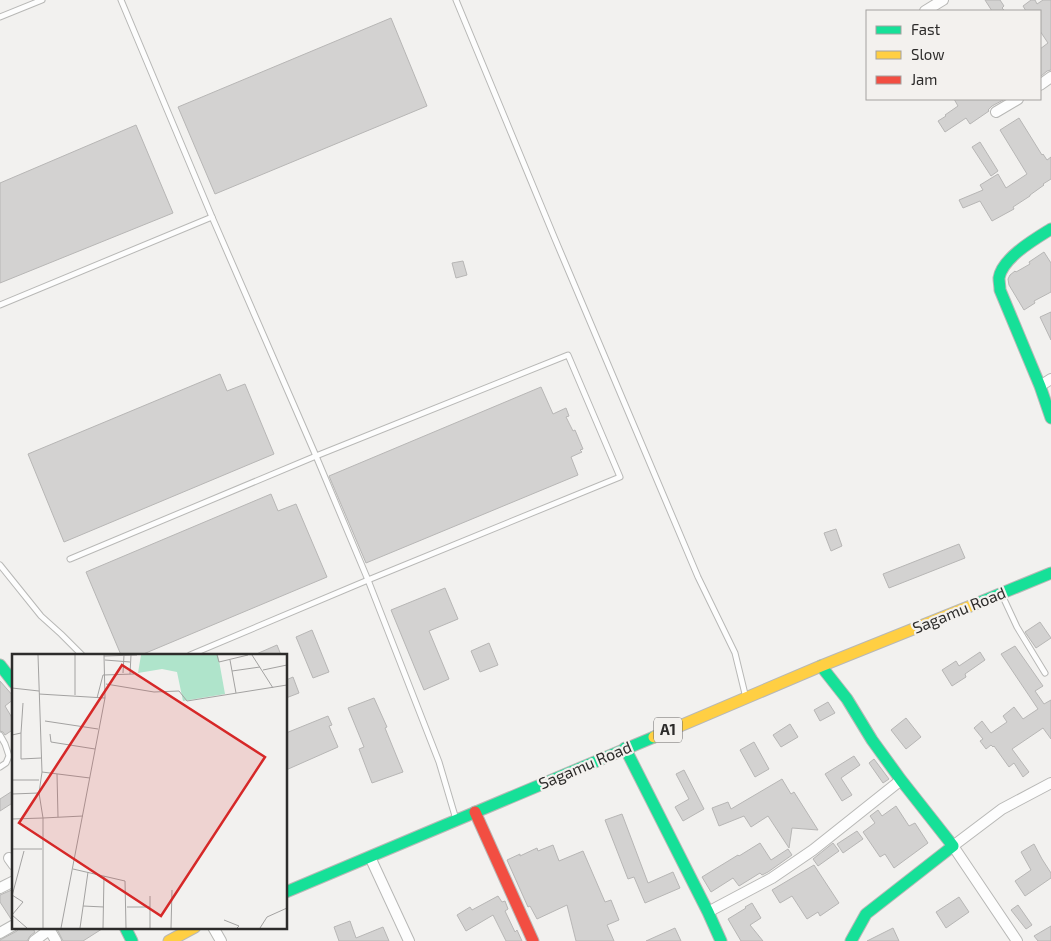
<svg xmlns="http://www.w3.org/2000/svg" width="1051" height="941" font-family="'Exo 2',sans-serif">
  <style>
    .building { fill: #d3d2d1; stroke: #b7b6b5 }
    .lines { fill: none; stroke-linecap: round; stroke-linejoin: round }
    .lane-casing { stroke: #b8b8b6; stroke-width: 7 }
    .street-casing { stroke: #b8b8b6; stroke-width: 12 }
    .fast-casing { stroke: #b8b8b6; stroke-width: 13 }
    .slow-casing { stroke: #b8b8b6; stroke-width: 13 }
    .jam-casing { stroke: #b8b8b6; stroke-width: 13 }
    .lane { stroke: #fdfdfd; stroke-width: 5 }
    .street { stroke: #fdfdfd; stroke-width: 10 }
    .fast { stroke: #16e098; stroke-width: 11 }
    .slow { stroke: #ffcf43; stroke-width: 11 }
    .jam { stroke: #f24e42; stroke-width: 11 }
    .labels { text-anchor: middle; stroke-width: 4.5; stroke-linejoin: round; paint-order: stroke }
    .shield { fill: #f3f1ee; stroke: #686766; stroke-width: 1 }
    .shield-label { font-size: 15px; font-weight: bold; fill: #2d2c2b }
    .street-label { font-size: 16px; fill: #2d2c2b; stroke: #f3f1ee }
    .inset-road { fill: none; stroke: #a3a2a1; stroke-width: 1 }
    .view { fill: #d62828; fill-opacity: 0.15; stroke: #d62828; stroke-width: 2.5 }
    .inset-edge { fill: none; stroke: #2d2c2b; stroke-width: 2.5 }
  </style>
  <rect width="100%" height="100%" fill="#f2f1ef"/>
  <!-- building -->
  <g class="building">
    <path d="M985,0H1000L1004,6L1002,8L1005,11H992Z"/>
    <path d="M1031,0H1035L1037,4L1043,0H1051V70L1047,71L1040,77V49L1048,43L1040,31V11H1026L1023,6Z"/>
    <path d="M391,18L427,106L215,194L178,107Z"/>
    <path d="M954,99H1005L992,106L988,110L989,111L970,124L966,118L945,132L938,121L946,116L945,115L958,106Z"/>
    <path d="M1019,118L1042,155L1043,154L1047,160L1051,157V179L1043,184L1044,185L1030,195V196L1013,207L1014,209L992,221L980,201L963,208L959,200L983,190L980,185L998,174L1006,188L1027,174L1000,130Z"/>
    <path d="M136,125L173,213L0,283V183Z"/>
    <path d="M980,142L998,171L991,176L972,147Z"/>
    <path d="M1044,252L1051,263V292L1034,301L1035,303L1024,310L1009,285L1008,279L1010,275L1015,271L1016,272L1030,264L1029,262Z"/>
    <path d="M463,261L467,275L456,278L452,263Z"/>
    <path d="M1051,312V340L1040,317Z"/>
    <path d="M220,374L227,391L245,384L274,454L64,542L28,454Z"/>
    <path d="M541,387L553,414L566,408L569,416L566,417L573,431L575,430L583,449L580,450L582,452L571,457L578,475L366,563L329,476Z"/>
    <path d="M271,494L278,511L296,504L327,577L141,655H121L86,572Z"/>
    <path d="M836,529L842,546L831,551L824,533Z"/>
    <path d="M959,544L965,558L889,588L883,574Z"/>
    <path d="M445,588L458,619L429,631L449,679L424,690L391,610Z"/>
    <path d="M1040,622L1051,638L1036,648L1025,632Z"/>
    <path d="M312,630L329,672L313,678L296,637Z"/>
    <path d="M489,643L498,665L480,672L471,651Z"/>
    <path d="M277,645L281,655H254Z"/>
    <path d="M1015,646L1043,686L1035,691L1044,704L1051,700V739L1043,728L1012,749L1029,772L1023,777L1014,763L1009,767L994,746L993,747L991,745L986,749L980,741L983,739L974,728L982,721L991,733L1007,722L1003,716L1014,707L1023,719L1038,709L1001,654Z"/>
    <path d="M980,652L985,660L965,674L966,677L952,686L942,670L956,661L959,666Z"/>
    <path d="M293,677L299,693L286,698V680Z"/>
    <path d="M0,681L14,697V699L5,706L14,721V729L5,735L3,732L0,731Z"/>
    <path d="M374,698L387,727L385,728L403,772L372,783L359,749L364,747L348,708Z"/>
    <path d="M828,702L835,713L820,721L814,710Z"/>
    <path d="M328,716L332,725L329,726L338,747L286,770V733Z"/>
    <path d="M906,718L921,737L906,749L891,730Z"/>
    <path d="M790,724L798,737L781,747L773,735Z"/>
    <path d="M754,742L769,769L755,777L740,750Z"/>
    <path d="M854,756L860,765L841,778L852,795L842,801L825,774Z"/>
    <path d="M874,759L889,779L883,783L869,763Z"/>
    <path d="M684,770L704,809L683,821L675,807L689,799L676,774Z"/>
    <path d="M782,779L791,794L794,792L818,830L792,828L789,848L768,816L751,827L744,816L719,826L712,808L728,802L731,809Z"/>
    <path d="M14,790V802L0,811V799Z"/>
    <path d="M896,806L909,826L915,823L928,843L894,868L885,854L880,857L863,832L875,823L870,816L878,810L882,816Z"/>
    <path d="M622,814L648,883L673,872L680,888L645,903L634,877L628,879L605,820Z"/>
    <path d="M857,831L863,839L843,853L837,844Z"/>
    <path d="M760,843L771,860L788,849L792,855L768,872L762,875L760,873L739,886L733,878L711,892L702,877L738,855L739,856Z"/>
    <path d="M833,843L839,851L818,866L813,859Z"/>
    <path d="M1034,844L1042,859L1051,873V878L1025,896L1015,881L1031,870L1021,852Z"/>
    <path d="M553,845L559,861L583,851L605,902L611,900L619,920L607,925L614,941H576L567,905L537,919L530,906L528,907L507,860L520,854V856L537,848L538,851Z"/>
    <path d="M814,865L839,903L820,916L818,912L807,919L792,896L780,903L772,890Z"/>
    <path d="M14,889V918L11,919L0,902V895Z"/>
    <path d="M498,896L502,902L505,901L508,909L505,911L515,932L517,930L522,941H506L493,915L466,931L457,915L470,907L472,910Z"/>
    <path d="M959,897L969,912L946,928L936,912Z"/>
    <path d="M752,903L761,918L750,925L763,941H741L728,919L746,908L745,907Z"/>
    <path d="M1018,905L1032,925L1026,929L1011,910Z"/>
    <path d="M350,921L356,938L383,927L389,941H339L334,927Z"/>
    <path d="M1051,926V941H1038L1034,936Z"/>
    <path d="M20,927H32L35,932L30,936L27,941H0V940L17,931Z"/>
    <path d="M56,927H105L83,941H63Z"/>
    <path d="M675,928L681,941H646Z"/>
    <path d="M893,928L899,941H867Z"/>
  </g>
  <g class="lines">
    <!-- lane casing -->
    <g class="lane-casing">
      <g id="lane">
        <path d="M121,0L212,217L316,456L368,580L439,762L455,816"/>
        <path d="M456,0L555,239L698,577L735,653L745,694"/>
        <path d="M0,17L42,0"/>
        <path d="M0,305L212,217"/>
        <path d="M70,559L316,456L568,355L620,477L368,580L190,655"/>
        <path d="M0,565L41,616L61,634L82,655"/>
        <path d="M1003,597L1017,627L1045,673"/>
        <path d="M0,735L5,744L9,756L6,763L0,767"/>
      </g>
    </g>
    <!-- street casing -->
    <g class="street-casing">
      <g id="street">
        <path d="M925,11L943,0"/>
        <path d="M1040,85L1051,77"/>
        <path d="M996,112L1018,99"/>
        <path d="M1040,386L1051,379"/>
        <path d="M370,857L409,941"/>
        <path d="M9,858L14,865"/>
        <path d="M0,888L14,881"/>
        <path d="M708,912L772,878L813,850L901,780"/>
        <path d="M48,927L56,941"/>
        <path d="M213,927L221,941"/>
        <path d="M0,933L14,925"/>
        <path d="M34,941L49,930"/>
        <path d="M1017,941L953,846L1002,809L1051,783"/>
      </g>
    </g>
    <!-- fast casing -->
    <g class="fast-casing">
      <g id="fast">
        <path d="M1051,229C1035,239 1002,258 999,278C999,282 1000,286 1000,290L1040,386L1051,418"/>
        <path d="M973,605L1051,573"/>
        <path d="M0,665L14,683"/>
        <path d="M821,666L847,699L872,740L901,780L953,846L866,914L851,941"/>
        <path d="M625,748L708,912L721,941"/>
        <path d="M286,892L654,737"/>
        <path d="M125,927L132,941"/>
      </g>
    </g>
    <!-- slow casing -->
    <g class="slow-casing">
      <g id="slow">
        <path d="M654,737L821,666L973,605"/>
        <path d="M169,941L195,927"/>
      </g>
    </g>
    <!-- jam casing -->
    <g class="jam-casing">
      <path id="jam" d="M475,812L533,941"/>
    </g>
    <!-- lane -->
    <use href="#lane" class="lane"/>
    <!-- street -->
    <use href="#street" class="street"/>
    <!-- fast -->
    <use href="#fast" class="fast"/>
    <!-- slow -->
    <use href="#slow" class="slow"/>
    <!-- jam -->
    <use href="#jam" class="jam"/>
  </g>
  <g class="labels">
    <!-- shield labels -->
    <rect class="shield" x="654" y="717.5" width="28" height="25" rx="4"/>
    <g class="shield-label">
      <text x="668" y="735">A1</text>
    </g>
    <!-- street labels -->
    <g class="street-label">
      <text transform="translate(959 610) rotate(-22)" y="6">Sagamu Road</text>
      <text transform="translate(585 765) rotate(-23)" y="6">Sagamu Road</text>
    </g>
  </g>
  <!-- overview -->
  <g transform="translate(12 654)">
    <rect width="275" height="275" fill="#f2f1ef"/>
    <path d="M129,1H206L213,40L171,47L165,18L150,15L126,19Z" fill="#afe4cb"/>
    <path class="inset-road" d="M26,1L30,118L27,139L31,164L71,162M205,1L207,8L236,1M240,1L261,34M92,2L125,1M93,6L118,8M218,6L224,39M251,16L275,11M220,17L248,13M111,19L112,1M118,20L119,1M94,30L142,38L167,37L175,47L275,31M0,34L27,37M27,40L93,44M63,41V1M85,44L91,21L122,20M33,67L86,75M9,79L11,49M38,80L39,88L83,95M0,81L9,79V105L29,104M30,118L78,124M45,120L46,163M0,126H27M0,140L27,139M0,165L31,164V274M0,195H30M61,215L113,227L114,274M0,242L12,197M71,252L92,253M115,253H138M0,261L11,248L0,241M0,261L15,274M212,266L227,272L225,274M49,274L93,44L92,1M68,274L76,218M91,274L92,222M138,274V242M159,274L160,236M248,274L255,263L275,254"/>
    <path class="view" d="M110,11L253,103L149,262L7,169Z"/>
    <rect width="275" height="275" class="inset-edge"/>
  </g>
  <!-- legend -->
  <rect x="866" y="10" width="175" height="90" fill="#f3f1ee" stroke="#a4a2a0"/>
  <rect x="876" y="26" width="25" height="8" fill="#16e098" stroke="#a4a2a0"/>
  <text x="911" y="35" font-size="15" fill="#2d2c2b">Fast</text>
  <rect x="876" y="51" width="25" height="8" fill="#ffcf43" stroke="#a4a2a0"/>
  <text x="911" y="60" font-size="15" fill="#2d2c2b">Slow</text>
  <rect x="876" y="76" width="25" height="8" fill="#f24e42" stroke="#a4a2a0"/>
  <text x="911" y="85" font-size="15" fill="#2d2c2b">Jam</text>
</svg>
